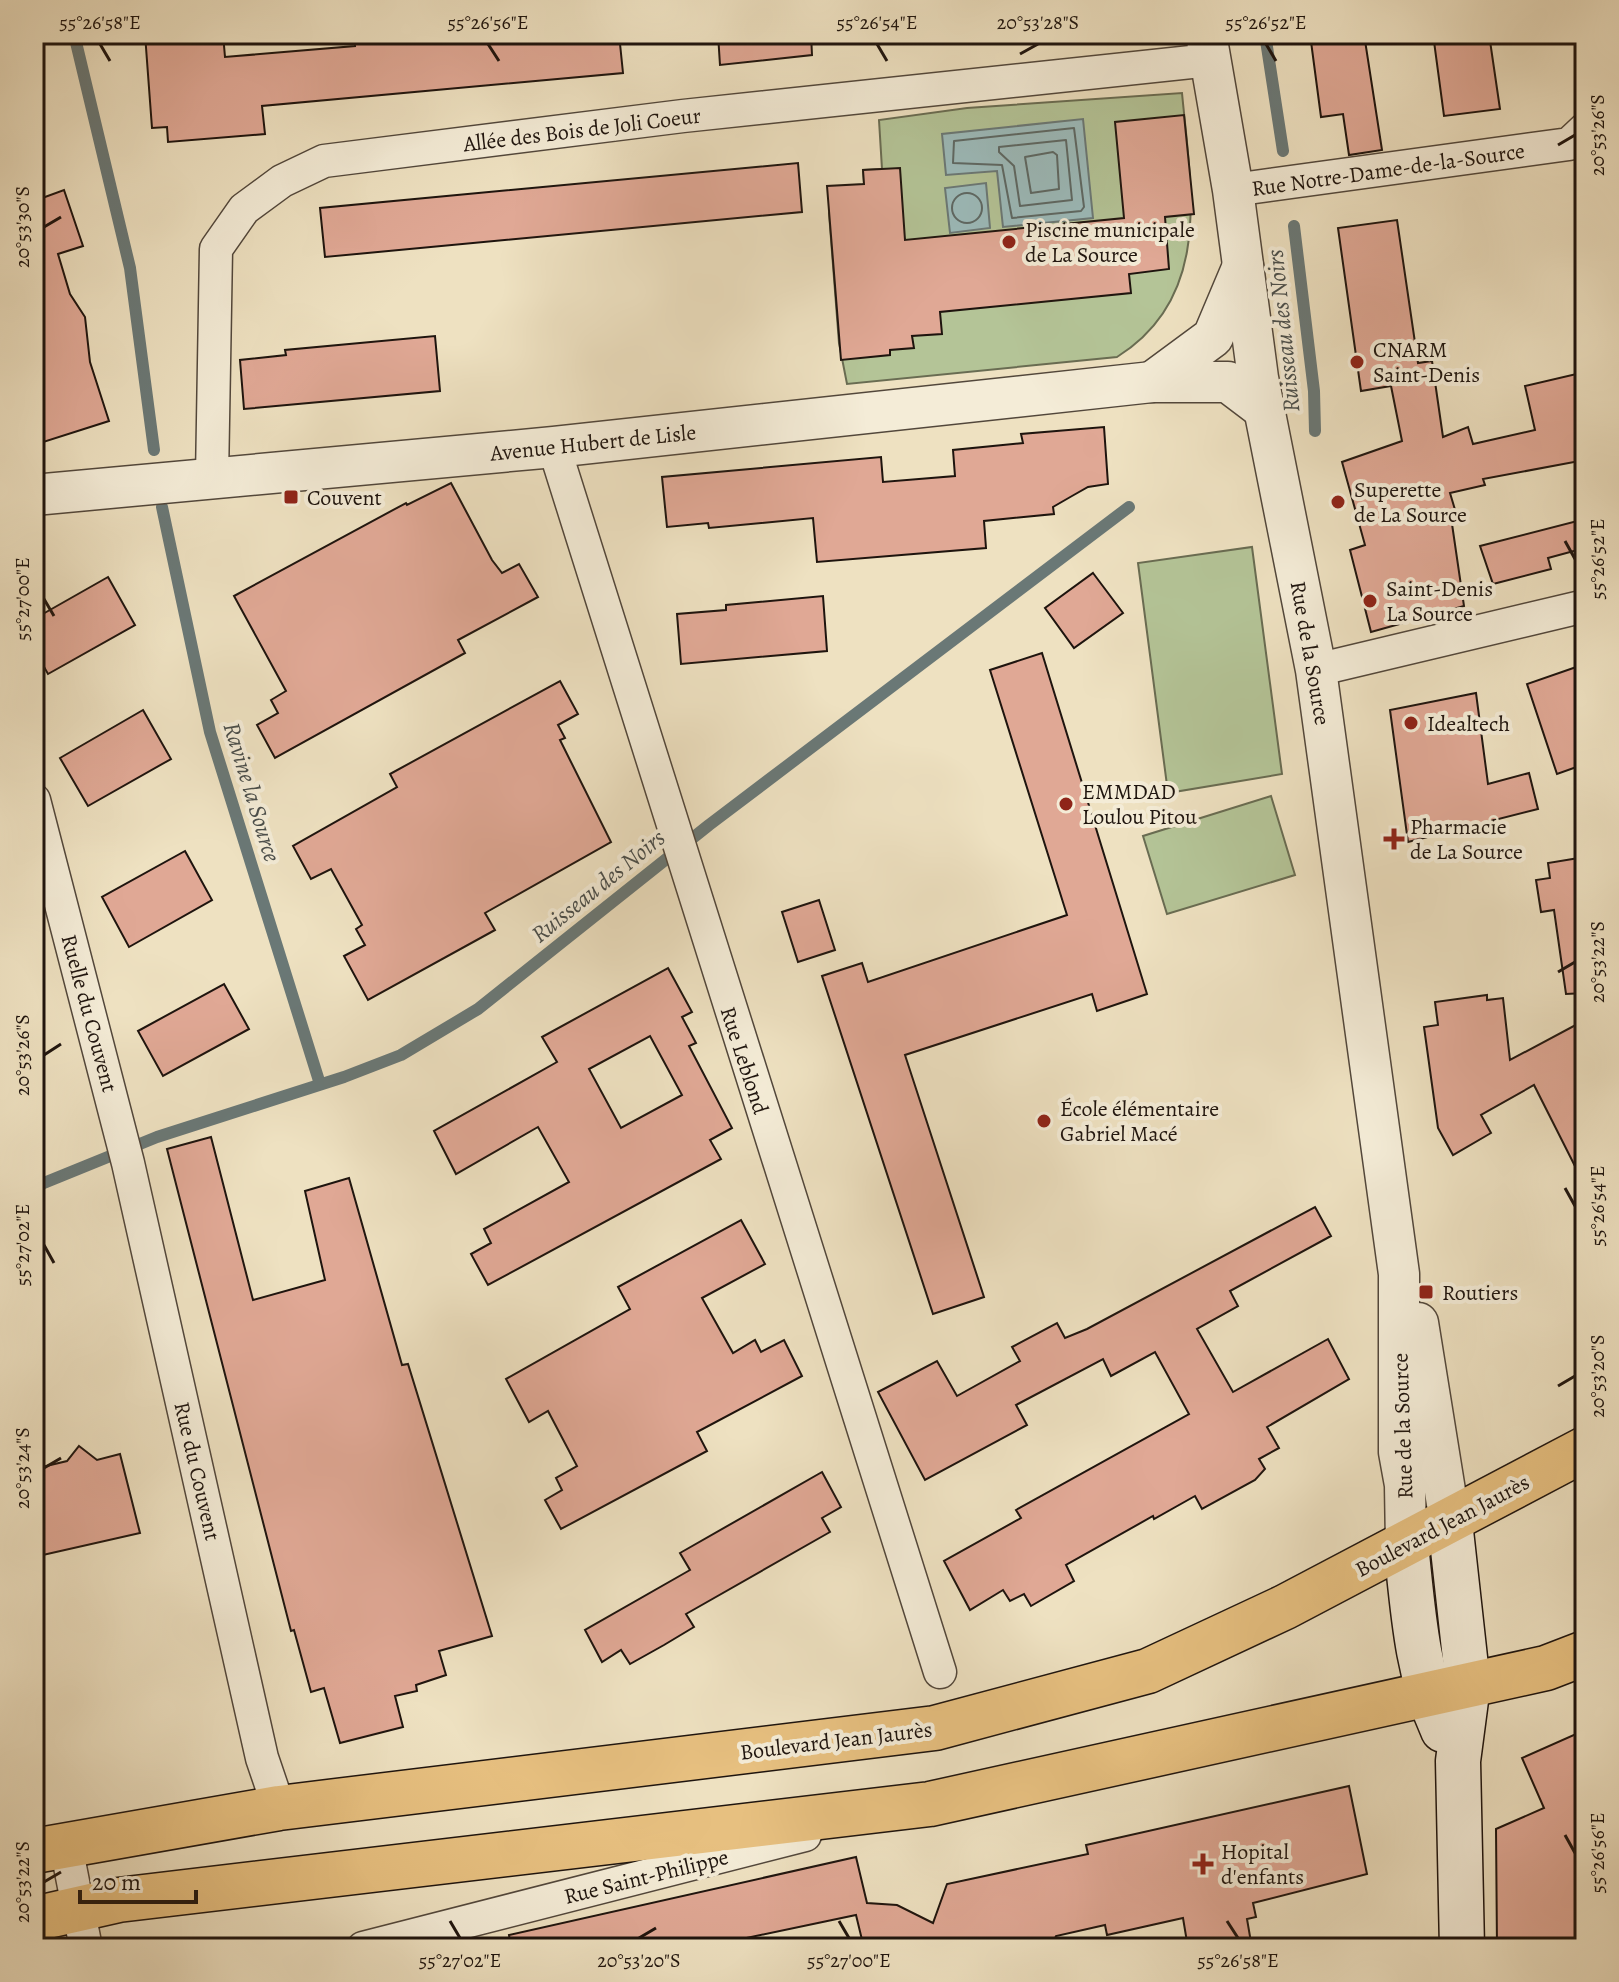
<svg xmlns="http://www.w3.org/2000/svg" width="1619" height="1982" font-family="Alegreya,serif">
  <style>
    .green { fill: #b4c497; stroke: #696c52; stroke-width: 2 }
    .water { fill: #9cbbbb; stroke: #6a7876; stroke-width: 2 }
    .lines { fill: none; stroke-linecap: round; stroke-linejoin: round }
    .shore { stroke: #5d6864; stroke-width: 2 }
    .stream { stroke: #6a7876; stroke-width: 12 }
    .building { fill: #e0a895; stroke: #1e140e; stroke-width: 2; fill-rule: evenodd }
    .minor-casing { stroke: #52473b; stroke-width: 35 }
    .tertiary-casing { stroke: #52473b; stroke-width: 43 }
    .secondary-casing { stroke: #1e140e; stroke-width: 47 }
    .primary-casing { stroke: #1e140e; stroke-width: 47 }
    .minor { stroke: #f4ecd7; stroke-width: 32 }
    .tertiary { stroke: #f4ecd7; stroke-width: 40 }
    .secondary { stroke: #f4ecd7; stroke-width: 44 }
    .primary { stroke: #e7c080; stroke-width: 44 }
    .ticks { fill: none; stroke: #1e140e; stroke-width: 3 }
    .poi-dot { fill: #8f2418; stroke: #f4ecd7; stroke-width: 3 }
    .labels { text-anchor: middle; stroke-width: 8; stroke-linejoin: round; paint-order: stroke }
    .street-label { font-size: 22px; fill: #1e140e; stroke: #f4ecd7 }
    .poi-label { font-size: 22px; fill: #1e140e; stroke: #f4ecd7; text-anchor: start }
    .water-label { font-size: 24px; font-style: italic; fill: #4a4e4b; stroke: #f4ecd7 }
    .neatline { fill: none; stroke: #1e140e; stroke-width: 3 }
    .ticks-label { font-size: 20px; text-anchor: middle; fill: #1e140e }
  </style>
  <rect width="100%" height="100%" fill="#eee1c1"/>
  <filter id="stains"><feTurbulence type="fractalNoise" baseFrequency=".0025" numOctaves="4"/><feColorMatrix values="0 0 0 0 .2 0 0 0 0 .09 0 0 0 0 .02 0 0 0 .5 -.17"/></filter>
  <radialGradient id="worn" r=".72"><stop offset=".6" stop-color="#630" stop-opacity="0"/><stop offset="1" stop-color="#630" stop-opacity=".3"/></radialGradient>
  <!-- green -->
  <g class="green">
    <path d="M1182,93C1191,189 1213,297 1117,357L847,384L839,343L829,213L843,211L864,183L863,170L882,169L879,120L967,108Z"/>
    <path d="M1252,547L1282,774L1168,793L1138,563Z"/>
    <path d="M1271,796L1295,875L1167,914L1143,836Z"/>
  </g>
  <!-- water -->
  <g class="water">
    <path d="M1083,119L1093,218L1003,227L997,171L946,175L942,134Z"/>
    <path d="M986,183L990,228L950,233L945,188Z"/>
  </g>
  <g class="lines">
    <!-- shore -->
    <g class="shore">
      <path d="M1074,128L1084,207L1081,211L1012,218L1002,165L953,163L954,141Z"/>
      <path d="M1066,140L1072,200L1020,206L1014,166L999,152V147Z"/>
      <path d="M1053,152L1057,155L1059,189L1031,193L1025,157Z"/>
      <circle cx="967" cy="208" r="15"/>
    </g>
    <!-- stream -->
    <g class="stream">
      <path d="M74,34L130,268L154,450"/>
      <path d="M1265,34L1283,151"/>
      <path d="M1294,226L1314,391L1315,431"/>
      <path d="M162,507L210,732L320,1084"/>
      <path d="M34,1187L157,1137L344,1077L401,1055L478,1009L709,825L1129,507"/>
    </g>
  </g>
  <!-- building -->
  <g class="building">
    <path d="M145,34H223L225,57L355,46L354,34H619L623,73L262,106L265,134L168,142L167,127L152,128Z"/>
    <path d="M718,34H811L812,55L720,65Z"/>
    <path d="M1310,34H1364L1382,150L1349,155L1343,114L1321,117Z"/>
    <path d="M1433,34H1489L1500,109L1444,116Z"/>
    <path d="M1184,115L1194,214L1165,217L1169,269L1129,274L1131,293L940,312L942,334L912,336L914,348L890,350V355L841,360L827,186L864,184L863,170L900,168L905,240L1124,218L1115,122Z"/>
    <path d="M798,163L802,212L325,257L320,208Z"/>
    <path d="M64,190L83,246L58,254L70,294L85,317L90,362L109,421L34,445V201Z"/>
    <path d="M1397,220L1418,363L1432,361L1443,437L1468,427L1473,444L1535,430L1525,386L1585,372V460L1483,479L1485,485L1450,493L1459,523L1452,524L1464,606L1371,632L1350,550L1365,545L1342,462L1402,441L1391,386L1361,391L1338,228Z"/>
    <path d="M435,336L440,391L244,409L240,360L286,355L285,350Z"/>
    <path d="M1104,427L1108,484L1088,487L1072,496L1053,507L1054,514L984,521L986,548L817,562L813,518L709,528L708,523L667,527L662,477L881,457L883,482L955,476L953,450L1023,443L1021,434Z"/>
    <path d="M451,483L492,560L502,573L519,564L538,597L458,640L465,653L275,758L257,725L278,713L271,700L286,691L234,596L406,503L407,505Z"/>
    <path d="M1585,519V548L1548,558L1551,569L1493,584L1480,546Z"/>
    <path d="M1093,573L1123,613L1074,648L1045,608Z"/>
    <path d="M108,577L135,625L48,674L34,649V619Z"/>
    <path d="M823,596L827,651L681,664L677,614L726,610V605Z"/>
    <path d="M1042,653L1147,994L1097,1011L1092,994L905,1055L984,1297L933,1314L822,976L862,963L868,982L1067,915L990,670Z"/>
    <path d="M1585,664V764L1557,774L1527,684Z"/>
    <path d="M560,681L578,714L558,725L565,738L560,740L611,842L485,913L495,930L368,1000L344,956L365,945L356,929L362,925L331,869L311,879L293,846L397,787L390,774Z"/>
    <path d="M1476,693L1488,784L1529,773L1538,809L1408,842L1390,710Z"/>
    <path d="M143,710L171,759L88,806L60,758Z"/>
    <path d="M185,851L212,900L129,947L102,897Z"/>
    <path d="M1585,857V993L1566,994L1554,910L1541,912L1536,880L1550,878L1548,863Z"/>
    <path d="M819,900L835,950L798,962L782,912Z"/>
    <path d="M668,968L692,1012L682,1017L696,1043L689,1046L732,1128L710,1140L721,1159L488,1285L471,1254L491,1243L484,1229L569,1182L538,1127L456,1174L434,1131L557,1062L542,1037ZM650,1036L682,1095L621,1128L589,1069Z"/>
    <path d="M224,984L249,1029L163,1076L138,1031Z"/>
    <path d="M1487,995V1000L1503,998L1510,1060L1585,1020V1186L1534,1085L1481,1115L1491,1133L1453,1155L1438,1128L1424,1027L1438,1025L1435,1002Z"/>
    <path d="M211,1137L253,1300L325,1280L305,1191L349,1178L402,1365L408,1364L492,1636L439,1651L446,1675L416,1685L417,1691L395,1696L403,1727L340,1743L324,1688L311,1692L294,1630L291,1631L167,1149Z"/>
    <path d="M1315,1207L1331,1236L1230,1291L1238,1306L1197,1329L1233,1392L1328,1339L1349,1379L1267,1427L1279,1448L1259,1459L1265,1469L1255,1480L1202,1509L1195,1496L1154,1519L1153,1516L1066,1565L1074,1581L1031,1606L1024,1594L1010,1601L1003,1590L970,1610L944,1561L1021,1518L1016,1510L1189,1414L1155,1352L1111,1376L1103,1359L1016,1405L1027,1425L925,1480L878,1392L937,1361L957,1396L1020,1361L1012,1347L1057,1323L1065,1338L1087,1329Z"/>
    <path d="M741,1220L765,1264L702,1298L733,1353L755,1340L761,1352L784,1340L802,1376L697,1432L707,1451L561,1529L545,1500L562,1490L556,1478L577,1466L548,1411L529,1422L506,1379L630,1309L618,1287Z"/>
    <path d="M79,1446L97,1460L120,1454L140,1533L34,1557V1482L41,1480L38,1468L67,1461Z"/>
    <path d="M822,1472L841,1507L822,1518L830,1532L686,1614L694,1627L664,1645L630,1664L621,1650L602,1662L585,1630L690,1570L680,1553Z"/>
    <path d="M1585,1730V1933L1559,1948H1497L1496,1829L1544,1808L1522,1758Z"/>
    <path d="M1349,1786L1367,1874L1253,1903L1256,1917L1247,1919L1252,1948H1188L1183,1918L1107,1935L1105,1925L1056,1936L1050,1948H864L856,1915L699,1948H511L509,1935L856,1857L867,1903L897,1905L933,1923L947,1884L1088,1854L1086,1845Z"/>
  </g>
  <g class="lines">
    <!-- minor casing -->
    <g class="minor-casing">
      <g id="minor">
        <path d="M1233,190L1569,144L1585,129"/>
        <path d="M554,447L940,1672"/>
        <path d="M212,478L216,249L244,209L282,181L324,161L683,116L1210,60"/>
        <path d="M1316,670L1585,606"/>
        <path d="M34,800L128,1163L262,1758L279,1808"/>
        <path d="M66,1846L86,1948"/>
        <path d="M363,1948L805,1835"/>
      </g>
    </g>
    <!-- tertiary casing -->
    <g class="tertiary-casing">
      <g id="tertiary">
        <path d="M1206,34L1233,190L1258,378L1316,670L1399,1274V1452L1405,1485L1406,1545"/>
        <path d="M1152,382L1213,337L1243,266"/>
        <path d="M34,495L554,447L1152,382H1228L1265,410"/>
        <path d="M1418,1323L1450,1522"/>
      </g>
    </g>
    <!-- secondary casing -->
    <g class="secondary-casing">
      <g id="secondary">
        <path d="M1450,1522L1468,1685L1458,1761L1462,1948"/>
        <path d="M1406,1545C1413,1609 1416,1671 1443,1730"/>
      </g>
    </g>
    <!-- primary casing -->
    <g class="primary-casing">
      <g id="primary">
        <path d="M34,1851L279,1808L935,1728L1148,1671L1285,1607L1585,1449"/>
        <path d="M34,1919L118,1900L930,1804L1546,1668L1585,1653"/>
      </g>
    </g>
    <!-- minor -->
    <use href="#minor" class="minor"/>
    <!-- tertiary -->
    <use href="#tertiary" class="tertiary"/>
    <!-- secondary -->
    <use href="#secondary" class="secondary"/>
    <!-- primary -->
    <use href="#primary" class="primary"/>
  </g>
  <!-- ticks -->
  <path class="ticks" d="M100,44L110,61M488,44L499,61M877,44L887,61M1266,44L1276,61M1020,54L1038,44M1558,145L1575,135M44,227L61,217M1565,541L1575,559M44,599L54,616M1558,972L1575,962M44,1055L61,1044M1565,1188L1575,1206M44,1245L54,1263M1558,1386L1575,1376M44,1468L61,1458M1565,1835L1575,1853M44,1882L61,1872M450,1921L460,1938M839,1921L849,1938M1227,1921L1238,1938M639,1938L656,1928"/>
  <!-- markers -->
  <g class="poi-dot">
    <circle cx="1009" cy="242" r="8"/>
    <circle cx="1357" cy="362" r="8"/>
    <rect x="283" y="489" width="16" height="16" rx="4"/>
    <circle cx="1338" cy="502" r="8"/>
    <circle cx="1370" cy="601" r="8"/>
    <circle cx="1411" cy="723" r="8"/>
    <circle cx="1066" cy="804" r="8"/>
    <path d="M1390 827h8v8h8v8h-8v8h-8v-8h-8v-8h8z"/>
    <circle cx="1044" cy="1121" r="8"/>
    <rect x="1418" y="1284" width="16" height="16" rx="4"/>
    <path d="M1199 1852h8v8h8v8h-8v8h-8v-8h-8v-8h8z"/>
  </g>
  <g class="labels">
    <!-- street labels -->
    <g class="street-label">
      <text transform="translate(582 129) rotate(-7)" y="8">Allée des Bois de Joli Coeur</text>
      <text transform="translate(1388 169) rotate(-8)" y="8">Rue Notre-Dame-de-la-Source</text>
      <text transform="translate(593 442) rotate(-6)" y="8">Avenue Hubert de Lisle</text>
      <text transform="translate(1311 653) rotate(80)" y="8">Rue de la Source</text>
      <text transform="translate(90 1013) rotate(75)" y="8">Ruelle du Couvent</text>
      <text transform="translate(745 1060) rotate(72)" y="8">Rue Leblond</text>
      <text transform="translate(1402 1426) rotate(-92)" y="8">Rue de la Source</text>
      <text transform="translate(198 1471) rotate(77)" y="8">Rue du Couvent</text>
      <text transform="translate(1442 1525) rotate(-28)" y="8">Boulevard Jean Jaurès</text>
      <text transform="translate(836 1740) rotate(-7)" y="8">Boulevard Jean Jaurès</text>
      <text transform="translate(646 1876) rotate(-14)" y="8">Rue Saint-Philippe</text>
    </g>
    <!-- poi labels -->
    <g class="poi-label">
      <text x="1025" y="237">Piscine municipale<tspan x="1025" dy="25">de La Source</tspan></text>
      <text x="1373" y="357">CNARM<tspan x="1373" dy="25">Saint-Denis</tspan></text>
      <text x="1354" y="497">Superette<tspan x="1354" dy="25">de La Source</tspan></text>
      <text x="307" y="505">Couvent</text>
      <text x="1386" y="596">Saint-Denis<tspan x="1386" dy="25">La Source</tspan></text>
      <text x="1427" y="731">Idealtech</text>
      <text x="1082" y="799">EMMDAD<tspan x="1082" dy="25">Loulou Pitou</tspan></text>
      <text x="1410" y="834">Pharmacie<tspan x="1410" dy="25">de La Source</tspan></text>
      <text x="1060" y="1116">École élémentaire<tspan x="1060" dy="25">Gabriel Macé</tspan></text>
      <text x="1442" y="1300">Routiers</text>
      <text x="1221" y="1859">Hopital<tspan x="1221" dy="25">d'enfants</tspan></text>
    </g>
    <!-- water labels -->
    <g class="water-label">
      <text transform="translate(1283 331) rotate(-96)" y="8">Ruisseau des Noirs</text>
      <text transform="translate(252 792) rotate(73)" y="8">Ravine la Source</text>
      <text transform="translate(598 886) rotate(-39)" y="8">Ruisseau des Noirs</text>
    </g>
  </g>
  <!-- margin -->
  <rect width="1619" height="1982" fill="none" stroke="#eee1c1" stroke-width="88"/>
  <!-- scale -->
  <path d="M80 1890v12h116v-12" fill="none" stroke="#1e140e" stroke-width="4"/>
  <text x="92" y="1890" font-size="24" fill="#1e140e" stroke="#f4ecd7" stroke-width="6" paint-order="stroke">20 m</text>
  <rect x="44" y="44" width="1531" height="1894" class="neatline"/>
  <g class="ticks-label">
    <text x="100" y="29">55°26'58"E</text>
    <text x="488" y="29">55°26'56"E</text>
    <text x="877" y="29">55°26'54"E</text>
    <text x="1038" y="29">20°53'28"S</text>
    <text x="1266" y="29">55°26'52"E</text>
    <text transform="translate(1597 135) rotate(-90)" y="7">20°53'26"S</text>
    <text transform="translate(22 227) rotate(-90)" y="7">20°53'30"S</text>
    <text transform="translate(1597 559) rotate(-90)" y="7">55°26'52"E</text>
    <text transform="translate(22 599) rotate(-90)" y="7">55°27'00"E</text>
    <text transform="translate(1597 962) rotate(-90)" y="7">20°53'22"S</text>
    <text transform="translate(22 1055) rotate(-90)" y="7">20°53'26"S</text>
    <text transform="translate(1597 1206) rotate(-90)" y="7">55°26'54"E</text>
    <text transform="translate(22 1245) rotate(-90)" y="7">55°27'02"E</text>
    <text transform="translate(1597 1376) rotate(-90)" y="7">20°53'20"S</text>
    <text transform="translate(22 1468) rotate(-90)" y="7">20°53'24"S</text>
    <text transform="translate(1597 1853) rotate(-90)" y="7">55°26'56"E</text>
    <text transform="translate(22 1882) rotate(-90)" y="7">20°53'22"S</text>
    <text x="460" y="1967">55°27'02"E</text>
    <text x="639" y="1967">20°53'20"S</text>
    <text x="849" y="1967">55°27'00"E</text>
    <text x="1238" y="1967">55°26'58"E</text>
  </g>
  <rect width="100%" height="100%" filter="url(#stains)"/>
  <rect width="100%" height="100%" fill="url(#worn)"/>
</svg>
